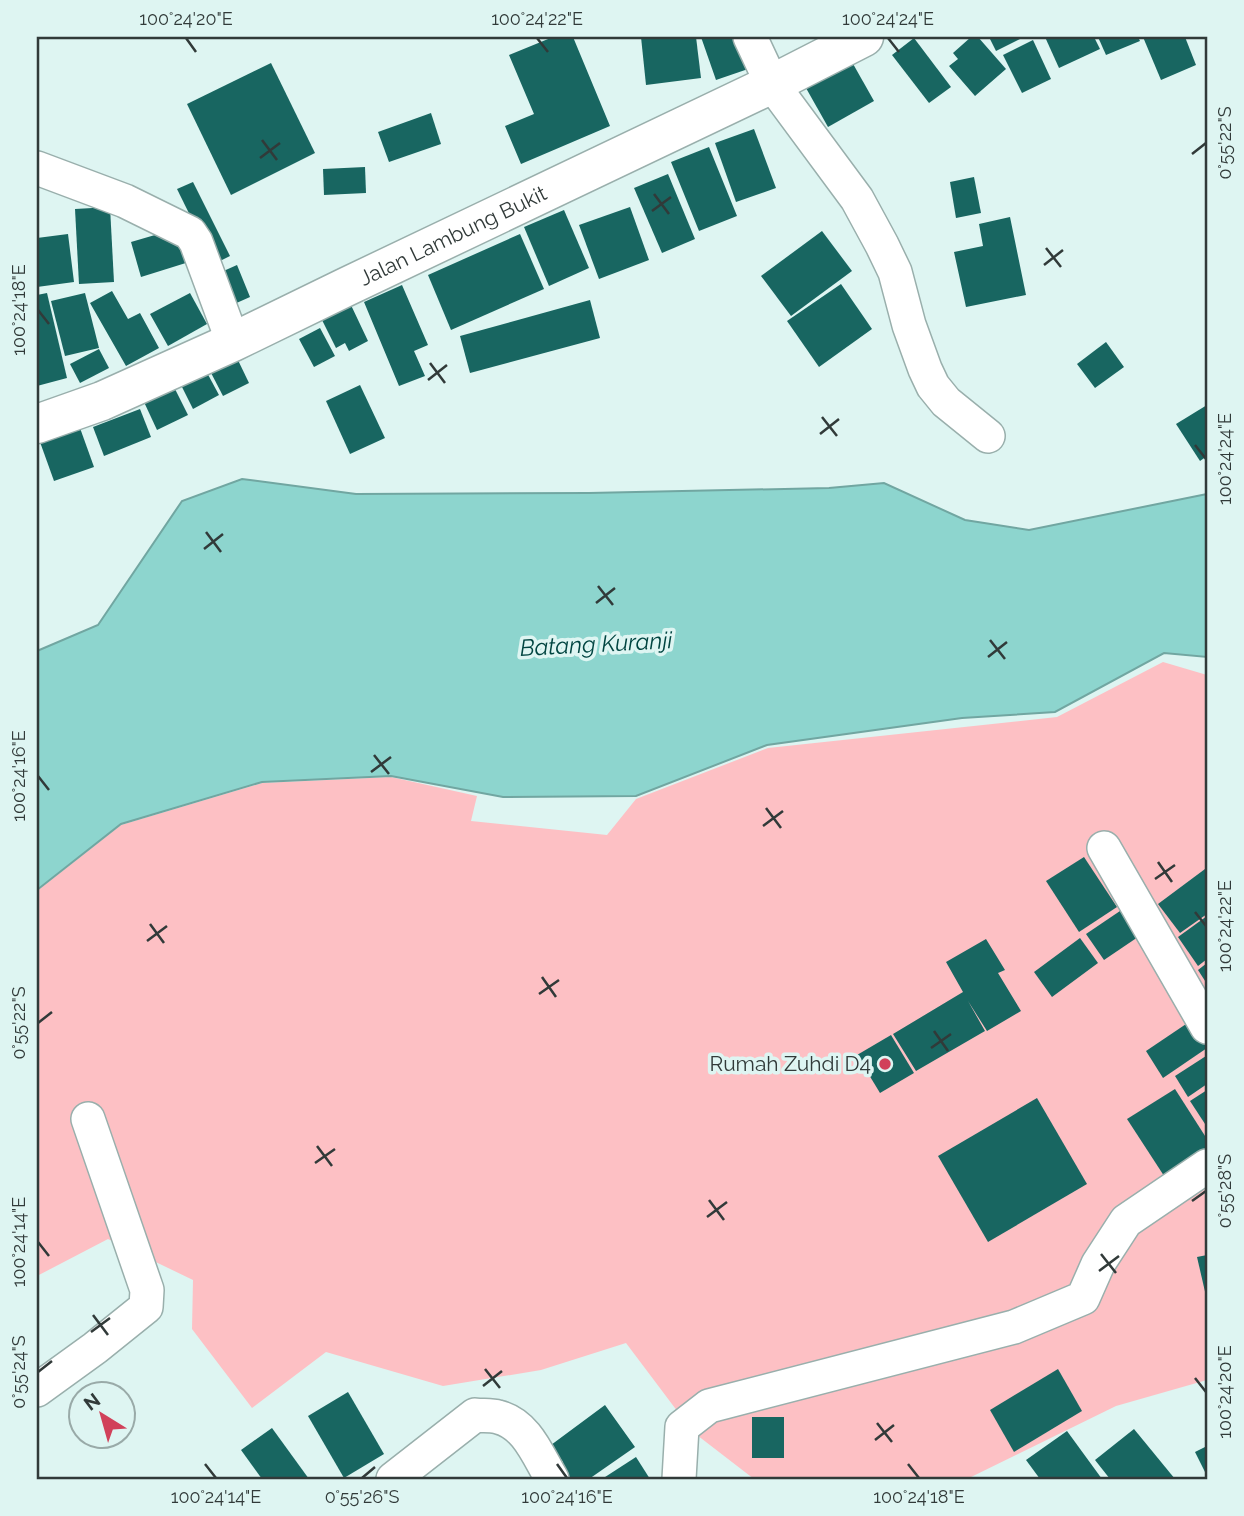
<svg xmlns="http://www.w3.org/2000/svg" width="1244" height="1516" font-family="Raleway,sans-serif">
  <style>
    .green { fill: #fdc0c4 }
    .water { fill: #8dd5ce; stroke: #71a6a1; stroke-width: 2 }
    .building { fill: #186661 }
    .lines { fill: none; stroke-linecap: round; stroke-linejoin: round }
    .street-casing { stroke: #99afac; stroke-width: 36 }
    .secondary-casing { stroke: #99afac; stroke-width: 41 }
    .street { stroke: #fff; stroke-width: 33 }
    .secondary { stroke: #fff; stroke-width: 38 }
    .ticks { fill: none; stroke: #313a39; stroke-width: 2.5 }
    .poi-dot { fill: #d1415a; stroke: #def5f2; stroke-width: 2.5 }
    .labels { text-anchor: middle; stroke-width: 7; stroke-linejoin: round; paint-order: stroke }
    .street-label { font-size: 21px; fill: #313a39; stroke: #def5f2 }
    .poi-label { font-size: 21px; fill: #313a39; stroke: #def5f2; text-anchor: end }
    .water-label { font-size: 23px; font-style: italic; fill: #004541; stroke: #def5f2 }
    .neatline { fill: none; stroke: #313a39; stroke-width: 2.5 }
    .ticks-label { font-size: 18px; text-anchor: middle; fill: #313a39 }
  </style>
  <rect width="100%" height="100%" fill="#def5f2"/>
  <!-- green -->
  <path class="green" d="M1163,662L1207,675V1380L1116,1406L967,1479H754L693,1432L626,1343L541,1370L443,1386L326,1352L252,1408L192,1329L193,1280L108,1239L37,1276V891L121,825L262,783L391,777L477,796L471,821L607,835L636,799L768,748L1057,717Z"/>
  <!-- water -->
  <path class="water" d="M242,479L356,494L589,493L829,488L884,483L965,520L1029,530L1207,494V657L1164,653L1055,712L962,718L767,745L636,796L503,797L391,776L262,782L121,824L37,890V651L98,625L182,501Z"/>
  <!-- building -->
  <g class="building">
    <path d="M553,37H573L610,126L521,164L505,126L534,114L509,55Z"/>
    <path d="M641,37H696L701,78L646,85Z"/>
    <path d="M701,37H741L751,68L716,80Z"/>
    <path d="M971,37H978L1006,69L975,96L949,66L958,59L953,53Z"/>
    <path d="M989,37H1024L996,51Z"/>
    <path d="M1045,37H1094L1100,49L1059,68Z"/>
    <path d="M1098,37H1138L1140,41L1106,55Z"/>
    <path d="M1143,37H1185L1196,65L1161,80Z"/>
    <path d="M914,38L951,87L929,103L892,55Z"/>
    <path d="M1033,40L1051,79L1022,93L1003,55Z"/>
    <path d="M852,62L874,101L828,127L806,88Z"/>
    <path d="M271,63L315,153L231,195L187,104Z"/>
    <path d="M431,113L441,144L389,162L378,132Z"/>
    <path d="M754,129L776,188L736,202L715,143Z"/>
    <path d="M709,147L737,216L699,231L671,162Z"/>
    <path d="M365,167L366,193L324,195L323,169Z"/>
    <path d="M668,174L695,239L662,253L634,188Z"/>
    <path d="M974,177L981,213L956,218L950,182Z"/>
    <path d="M193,182L230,256L214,264L177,189Z"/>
    <path d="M110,207L114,282L79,284L75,209Z"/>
    <path d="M630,207L649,260L599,279L579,225Z"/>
    <path d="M564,210L589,268L549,286L524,227Z"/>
    <path d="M1010,217L1026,295L966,307L954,252L983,246L979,224Z"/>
    <path d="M179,228L189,262L141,277L131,242Z"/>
    <path d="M822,231L852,271L791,316L761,276Z"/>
    <path d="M68,234L74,282L37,287V238Z"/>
    <path d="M520,234L544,289L451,330L428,275Z"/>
    <path d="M237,265L250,297L232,305L219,273Z"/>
    <path d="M841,284L872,329L819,367L787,321Z"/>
    <path d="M402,285L428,345L414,351L425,376L399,386L364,302Z"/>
    <path d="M112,291L128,319L140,313L159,348L126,366L90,303Z"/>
    <path d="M47,293L67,378L37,386V295Z"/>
    <path d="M85,293L99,348L65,356L51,301Z"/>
    <path d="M190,293L207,324L168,346L150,314Z"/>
    <path d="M590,300L600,338L470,373L460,336Z"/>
    <path d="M350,303L368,341L349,351L345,343L336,348L321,318Z"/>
    <path d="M320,328L335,356L314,367L299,339Z"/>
    <path d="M1106,342L1124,367L1095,388L1077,364Z"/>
    <path d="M99,349L109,368L80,383L70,364Z"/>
    <path d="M236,356L249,383L223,396L209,369Z"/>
    <path d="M205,369L219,395L193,409L180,383Z"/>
    <path d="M360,385L385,438L350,454L326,401Z"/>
    <path d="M174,387L188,415L157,430L144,402Z"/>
    <path d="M1207,405V456L1200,461L1176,424Z"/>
    <path d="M140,409L151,437L104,456L93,427Z"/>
    <path d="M80,428L94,467L54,481L40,442Z"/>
    <path d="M1084,857L1117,907L1079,932L1046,881Z"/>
    <path d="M1205,869L1207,872V914L1180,933L1158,904Z"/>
    <path d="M1120,911L1138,937L1104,960L1086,934Z"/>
    <path d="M1207,916V959L1198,966L1178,937Z"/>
    <path d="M1080,938L1098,963L1052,997L1034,972Z"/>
    <path d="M986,939L1005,970L998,973L1021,1011L987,1031L968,1001L985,1031L916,1071L893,1034L963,992L946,962Z"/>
    <path d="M1207,963V984L1198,970Z"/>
    <path d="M1195,1018L1207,1035V1048L1163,1078L1146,1051Z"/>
    <path d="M891,1035L914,1073L880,1093L857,1055Z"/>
    <path d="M1206,1056L1207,1084L1188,1097L1175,1076Z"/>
    <path d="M1175,1089L1207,1139V1157L1168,1182L1127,1119Z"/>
    <path d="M1207,1090V1127L1190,1101Z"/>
    <path d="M1037,1098L1087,1184L988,1242L938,1156Z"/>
    <path d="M1207,1255V1296H1206L1197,1257Z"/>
    <path d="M1058,1369L1082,1411L1014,1452L990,1410Z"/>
    <path d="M348,1392L384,1454L344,1478L308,1416Z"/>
    <path d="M605,1405L635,1447L589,1479H561L554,1468L563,1462L551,1445Z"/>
    <rect x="752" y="1417" width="32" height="41"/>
    <path d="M272,1428L309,1479H262L241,1450Z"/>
    <path d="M1134,1429L1175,1479H1110L1095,1460Z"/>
    <path d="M1067,1431L1102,1479H1040L1026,1460Z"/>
    <path d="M1207,1446V1476L1195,1452Z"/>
    <path d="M636,1457L650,1479H602Z"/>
  </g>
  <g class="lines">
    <!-- street casing -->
    <g class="street-casing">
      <g id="street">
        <path d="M750,37L772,84L857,199L882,245L895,272L909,325L925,369L933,386L946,402L988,436"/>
        <path d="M37,168L125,201L190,233L196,242L233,342"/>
        <path d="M1104,848L1207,1027"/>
        <path d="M37,1390L95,1348L146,1307L147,1290L88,1119"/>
        <path d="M393,1479L475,1415C482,1416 491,1415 498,1417C527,1424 538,1456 552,1479"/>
        <path d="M679,1479L682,1427L709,1406L1014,1327L1083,1298L1098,1264L1126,1221L1207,1166"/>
      </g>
    </g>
    <!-- secondary casing -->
    <g class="secondary-casing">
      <g id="secondary">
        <path id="s1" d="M37,424L102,401L233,342L346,287L772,84L864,37"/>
      </g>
    </g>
    <!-- street -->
    <use href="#street" class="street"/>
    <!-- secondary -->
    <use href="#secondary" class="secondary"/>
  </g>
  <!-- ticks -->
  <path class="ticks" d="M186,38L196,52M537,38L548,52M888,38L899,52M262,140L277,160M1192,154L1206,143M260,158L280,143M654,194L669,214M652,211L671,197M1046,248L1061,267M1044,265L1063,250M38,310L49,324M430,363L445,383M428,380L447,365M822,417L837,436M820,434L839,419M1195,445L1206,459M206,532L221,552M204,549L223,534M598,586L613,605M596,603L615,588M990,640L1005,659M988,657L1007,642M374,755L389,774M371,772L391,757M38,776L49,790M766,808L781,828M763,826L783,811M1158,862L1172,882M1155,879L1175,865M1195,912L1206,926M150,924L164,943M147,941L167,926M542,977L556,997M539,994L559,980M38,1023L52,1012M934,1031L948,1051M931,1048L951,1034M317,1146L332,1166M315,1163L335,1149M709,1200L724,1220M1192,1201L1206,1191M707,1217L727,1202M38,1242L49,1256M1101,1254L1116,1273M1099,1271L1119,1256M93,1315L108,1335M91,1332L110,1318M485,1369L500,1388M38,1372L52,1361M1195,1378L1206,1392M483,1386L502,1371M877,1423L892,1442M875,1440L894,1425M205,1464L216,1478M557,1464L567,1478M908,1464L919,1478M362,1478L375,1467"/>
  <!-- markers -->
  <circle class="poi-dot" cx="885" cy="1064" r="7"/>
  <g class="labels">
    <!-- street labels -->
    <g class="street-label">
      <text dy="7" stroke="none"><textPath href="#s1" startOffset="457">Jalan Lambung Bukit</textPath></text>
    </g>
    <!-- poi labels -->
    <g class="poi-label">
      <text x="871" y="1071">Rumah Zuhdi D4</text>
    </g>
    <!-- water labels -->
    <g class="water-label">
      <text transform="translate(596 644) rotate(-3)" y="8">Batang Kuranji</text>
    </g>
  </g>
  <!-- border -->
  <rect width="1244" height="1516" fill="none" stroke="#def5f2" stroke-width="77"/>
  <!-- north arrow -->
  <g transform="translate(102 1415) rotate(323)"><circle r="33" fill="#def5f2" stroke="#99aaa8" stroke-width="2"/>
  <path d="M0-5L12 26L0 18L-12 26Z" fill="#d1415a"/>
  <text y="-10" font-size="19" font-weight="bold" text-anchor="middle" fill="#313a39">N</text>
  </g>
  <rect x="38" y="38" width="1168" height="1440" class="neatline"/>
  <g class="ticks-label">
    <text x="186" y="25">100°24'20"E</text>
    <text x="537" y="25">100°24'22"E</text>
    <text x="888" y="25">100°24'24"E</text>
    <text transform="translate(1225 143) rotate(-90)" y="6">0°55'22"S</text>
    <text transform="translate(19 310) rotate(-90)" y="6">100°24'18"E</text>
    <text transform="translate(1225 459) rotate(-90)" y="6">100°24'24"E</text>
    <text transform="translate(19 776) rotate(-90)" y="6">100°24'16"E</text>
    <text transform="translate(1225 926) rotate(-90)" y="6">100°24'22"E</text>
    <text transform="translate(19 1023) rotate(-90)" y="6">0°55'22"S</text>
    <text transform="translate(1225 1191) rotate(-90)" y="6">0°55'28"S</text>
    <text transform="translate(19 1242) rotate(-90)" y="6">100°24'14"E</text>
    <text transform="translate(19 1372) rotate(-90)" y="6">0°55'24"S</text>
    <text transform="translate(1225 1392) rotate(-90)" y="6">100°24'20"E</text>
    <text x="216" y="1503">100°24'14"E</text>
    <text x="362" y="1503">0°55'26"S</text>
    <text x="567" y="1503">100°24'16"E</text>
    <text x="919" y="1503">100°24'18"E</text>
  </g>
</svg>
